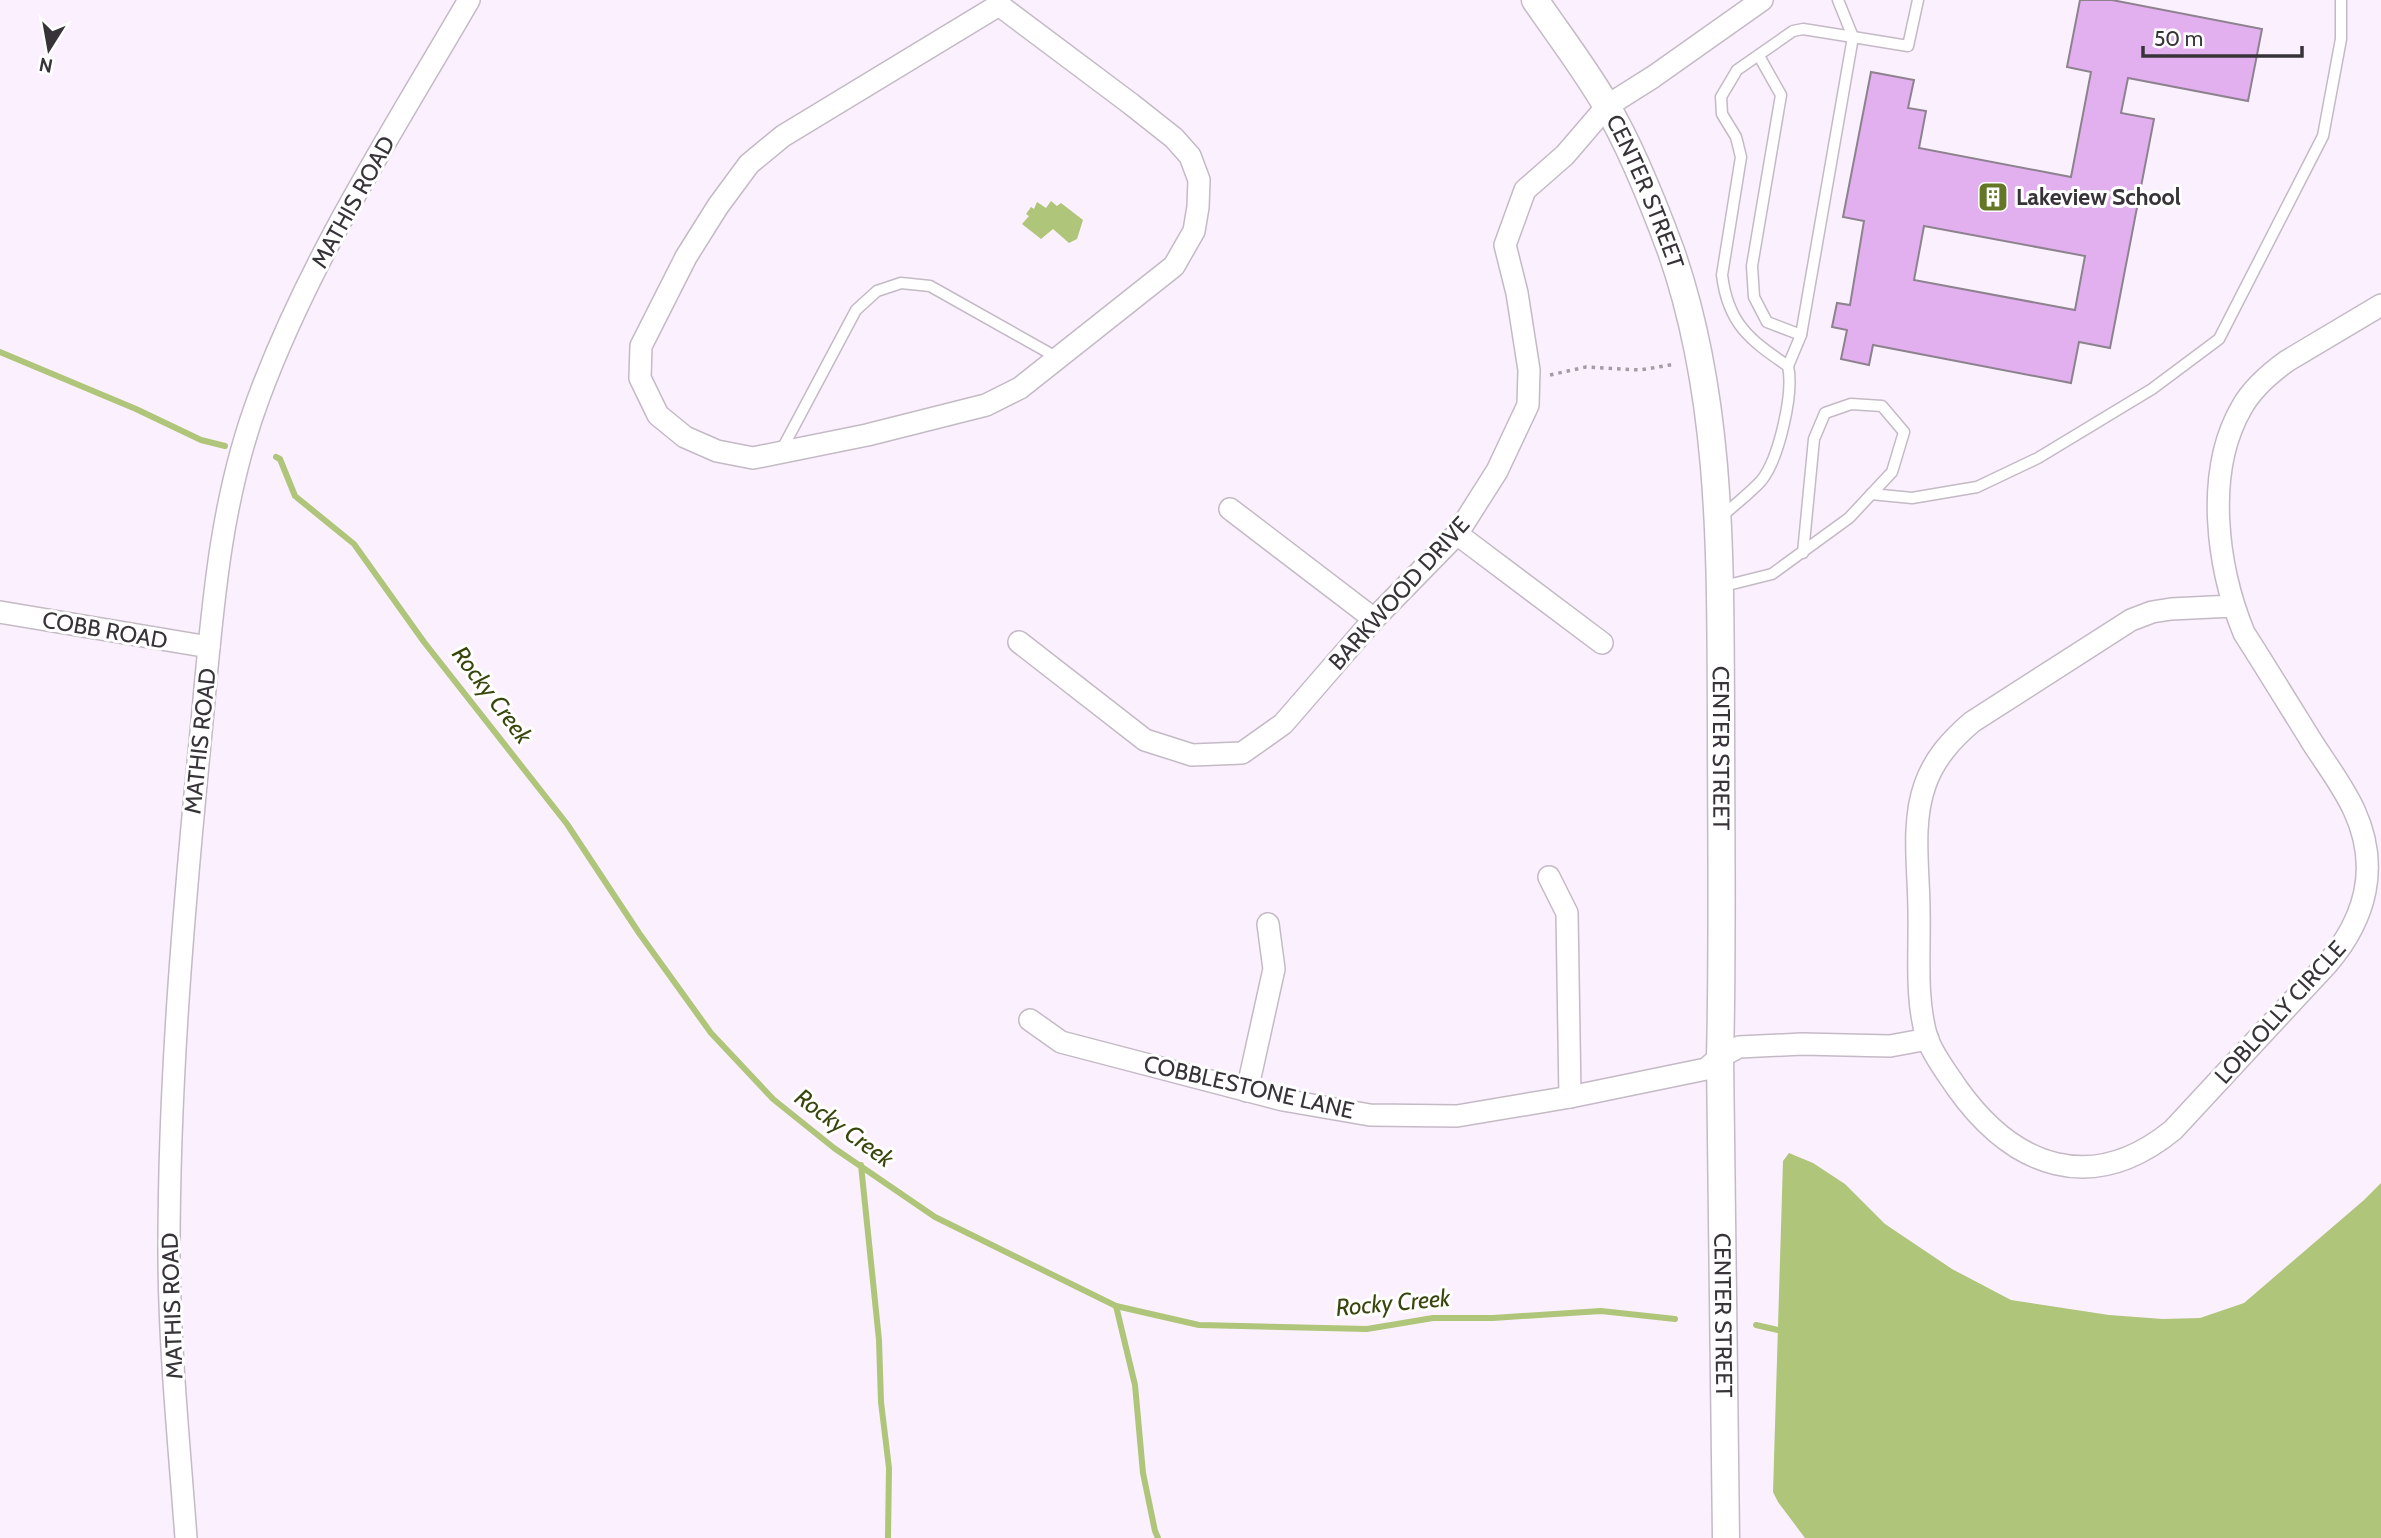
<svg xmlns="http://www.w3.org/2000/svg" width="2381" height="1538" font-family="Cabin,sans-serif">
  <style>
    .water { fill: #aec57a }
    .lines { fill: none; stroke-linecap: round; stroke-linejoin: round }
    .stream { stroke: #aec57a; stroke-width: 6 }
    .building { fill: #e3b0ef; stroke: #8d838f; stroke-width: 2; fill-rule: evenodd }
    .service-casing { stroke: #c4bac6; stroke-width: 13 }
    .minor-casing { stroke: #c4bac6; stroke-width: 24 }
    .tertiary-casing { stroke: #c4bac6; stroke-width: 29 }
    .path { stroke: #a39ca5; stroke-width: 3.5; stroke-dasharray: 3.5 5; stroke-linecap: butt }
    .service { stroke: #fff; stroke-width: 10 }
    .minor { stroke: #fff; stroke-width: 21 }
    .tertiary { stroke: #fff; stroke-width: 26 }
    .labels { text-anchor: middle; stroke-width: 6; stroke-linejoin: round; paint-order: stroke }
    .street-label { font-size: 23px; fill: #373338; stroke: #fff }
    .poi-label { font-size: 23px; font-weight: bold; fill: #373338; stroke: #fff; text-anchor: start }
    .water-label { font-size: 24px; font-style: italic; fill: #38460e; stroke: #fff }
  </style>
  <rect width="100%" height="100%" fill="#fbf0fd"/>
  <!-- water -->
  <g class="water">
    <path d="M1051,201L1057,206L1061,203L1083,220L1077,239L1069,243L1053,229L1041,239L1022,224L1029,216L1026,214L1031,207L1034,209L1037,202L1046,208Z"/>
    <path d="M1789,1153L1813,1163L1845,1184L1885,1224L1952,1269L2011,1300L2109,1315L2163,1319L2200,1318L2244,1303L2364,1200L2381,1183V1538H1805L1778,1502L1773,1492L1783,1161Z"/>
  </g>
  <g class="lines">
    <!-- stream -->
    <g class="stream">
      <path d="M0,352L136,409L201,440L225,446"/>
      <path d="M276,457L280,459L295,496L354,544L424,642L567,824L639,933L711,1033L773,1099L834,1148L935,1217L1116,1306L1199,1325L1367,1329L1433,1318H1493L1601,1311L1675,1319"/>
      <path d="M861,1165L879,1340L881,1402L889,1468L888,1538"/>
      <path d="M1116,1306L1135,1385L1143,1473L1155,1531L1158,1538"/>
      <path d="M1756,1325L1778,1330"/>
    </g>
  </g>
  <!-- building -->
  <path class="building" d="M2080,0H2112L2262,29L2248,101L2128,78L2121,113L2154,119L2110,348L2079,342L2071,383L1873,345L1869,365L1841,359L1847,330L1832,327L1837,303L1850,305L1864,221L1843,217L1871,72L1914,80L1908,108L1926,111L1919,148L2071,177L2091,72L2067,67ZM1924,226L2085,256L2075,310L1914,280Z"/>
  <g class="lines">
    <!-- service casing -->
    <g class="service-casing">
      <g id="service">
        <path d="M1759,56L1781,95L1752,266L1754,297L1767,322L1801,335"/>
        <path d="M1788,366L1801,335L1853,37L1908,46L1918,0"/>
        <path d="M781,451L856,310L877,291L901,283L930,286L1058,358"/>
        <path d="M1871,494L1912,498L1977,487L2038,458L2152,389L2219,339L2323,136L2341,39V0"/>
        <path d="M1720,518C1733,506 1749,494 1761,481C1779,459 1794,393 1788,366C1750,340 1728,324 1722,275L1741,157L1736,137L1722,114L1721,97L1737,70L1793,31L1803,29L1853,37L1838,0"/>
        <path d="M1720,587L1772,574L1849,518L1892,472L1904,432L1882,406L1851,404L1825,413L1814,439L1803,553"/>
      </g>
    </g>
    <!-- minor casing -->
    <g class="minor-casing">
      <g id="minor">
        <path d="M999,5L1131,104L1174,138L1190,156L1199,180L1198,207L1194,231L1174,266L1020,388L986,405L867,435L753,458L717,451L685,437L658,415L640,378L641,346L686,257L718,206L749,164L783,136Z"/>
        <path d="M1230,509L1374,619"/>
        <path d="M1457,534L1602,643"/>
        <path d="M2233,606L2171,609L2152,612L2131,620L1972,722C1951,740 1934,759 1925,785C1911,824 1919,871 1919,911C1920,952 1915,998 1927,1038C1933,1055 1947,1073 1957,1088C2014,1168 2092,1196 2173,1130L2328,963C2366,918 2380,866 2354,810C2343,786 2326,764 2312,742C2289,705 2267,669 2244,633C2217,567 2204,472 2242,407C2252,389 2269,374 2287,361L2381,305"/>
        <path d="M0,612L209,647"/>
        <path d="M1019,642L1145,740L1192,755L1242,753L1283,724L1374,619L1457,534L1497,471L1528,405L1529,370L1517,293L1505,245L1525,190L1565,155L1607,106L1653,77L1762,0"/>
        <path d="M1549,877L1567,913L1570,1097"/>
        <path d="M1030,1020L1061,1042L1283,1100L1370,1115L1457,1116L1570,1097L1706,1069L1720,1057L1739,1047L1802,1044L1890,1046L1928,1039"/>
        <path d="M1247,1091L1274,969L1268,924"/>
        <path d="M186,1538C179,1442 169,1346 169,1249C169,1083 183,918 199,753C211,633 216,511 259,397C311,257 394,129 469,0"/>
      </g>
    </g>
    <!-- tertiary casing -->
    <g class="tertiary-casing">
      <g id="tertiary">
        <path id="s1" d="M1535,0C1559,35 1585,69 1606,105C1631,147 1654,205 1671,251C1723,400 1720,559 1721,715C1721,829 1723,943 1720,1057L1726,1538"/>
      </g>
    </g>
    <!-- path -->
    <path class="path" d="M1550,375L1586,367L1640,370L1676,364"/>
    <!-- service -->
    <use href="#service" class="service"/>
    <!-- minor -->
    <use href="#minor" class="minor"/>
    <!-- tertiary -->
    <use href="#tertiary" class="tertiary"/>
  </g>
  <!-- icons -->
  <defs>
    <g id="building-square" transform="scale(1.575)"><rect x="-9" y="-9" width="18" height="18" rx="4" fill="#637727" stroke="#fff"/><path d="M-4-6H4V6H1V3H-1V6H-4ZM-2.5-4.3h1.7v1.8h-1.7ZM.8-4.3h1.7v1.8H.8ZM-2.5-1h1.7V.8h-1.7ZM.8-1h1.7V.8H.8Z" fill="#fff"/></g>
  </defs>
  <g fill-rule="evenodd">
    <use href="#building-square" x="1993" y="197"/>
  </g>
  <g class="labels">
    <!-- street labels -->
    <g class="street-label">
      <text dy="8" stroke="none"><textPath href="#s1" startOffset="222">CENTER STREET</textPath></text>
      <text transform="translate(353 202) rotate(-61)" y="8">MATHIS ROAD</text>
      <text transform="translate(1399 593) rotate(-48)" y="8">BARKWOOD DRIVE</text>
      <text transform="translate(105 630) rotate(10)" y="8">COBB ROAD</text>
      <text transform="translate(200 741) rotate(-84)" y="8">MATHIS ROAD</text>
      <text dy="8" stroke="none"><textPath href="#s1" startOffset="789">CENTER STREET</textPath></text>
      <text transform="translate(2280 1012) rotate(-48)" y="8">LOBLOLLY CIRCLE</text>
      <text transform="translate(1249 1087) rotate(13)" y="8">COBBLESTONE LANE</text>
      <text transform="translate(172 1306) rotate(-92)" y="8">MATHIS ROAD</text>
      <text dy="8" stroke="none"><textPath href="#s1" startOffset="1356">CENTER STREET</textPath></text>
    </g>
    <!-- poi labels -->
    <g class="poi-label">
      <text x="2016" y="205">Lakeview School</text>
    </g>
    <!-- water labels -->
    <g class="water-label">
      <text transform="translate(492 695) rotate(53)" y="8">Rocky Creek</text>
      <text transform="translate(844 1128) rotate(36)" y="8">Rocky Creek</text>
      <text transform="translate(1393 1303) rotate(-5)" y="8">Rocky Creek</text>
    </g>
  </g>
  <!-- north arrow -->
  <g transform="translate(49 49) rotate(191)" stroke="#ffffff" stroke-width="5" paint-order="stroke">
  <path d="M0-5L12 26L0 18L-12 26Z" fill="#373338"/>
  <text y="-10" font-size="19" font-weight="bold" text-anchor="middle" fill="#373338">N</text>
  </g>
  <!-- scale -->
  <path d="M2143 46v10h159v-10" fill="none" stroke="#373338" stroke-width="3.5"/>
  <text x="2154" y="46" font-size="21" fill="#373338" stroke="#ffffff" stroke-width="5" paint-order="stroke">50 m</text>
</svg>
